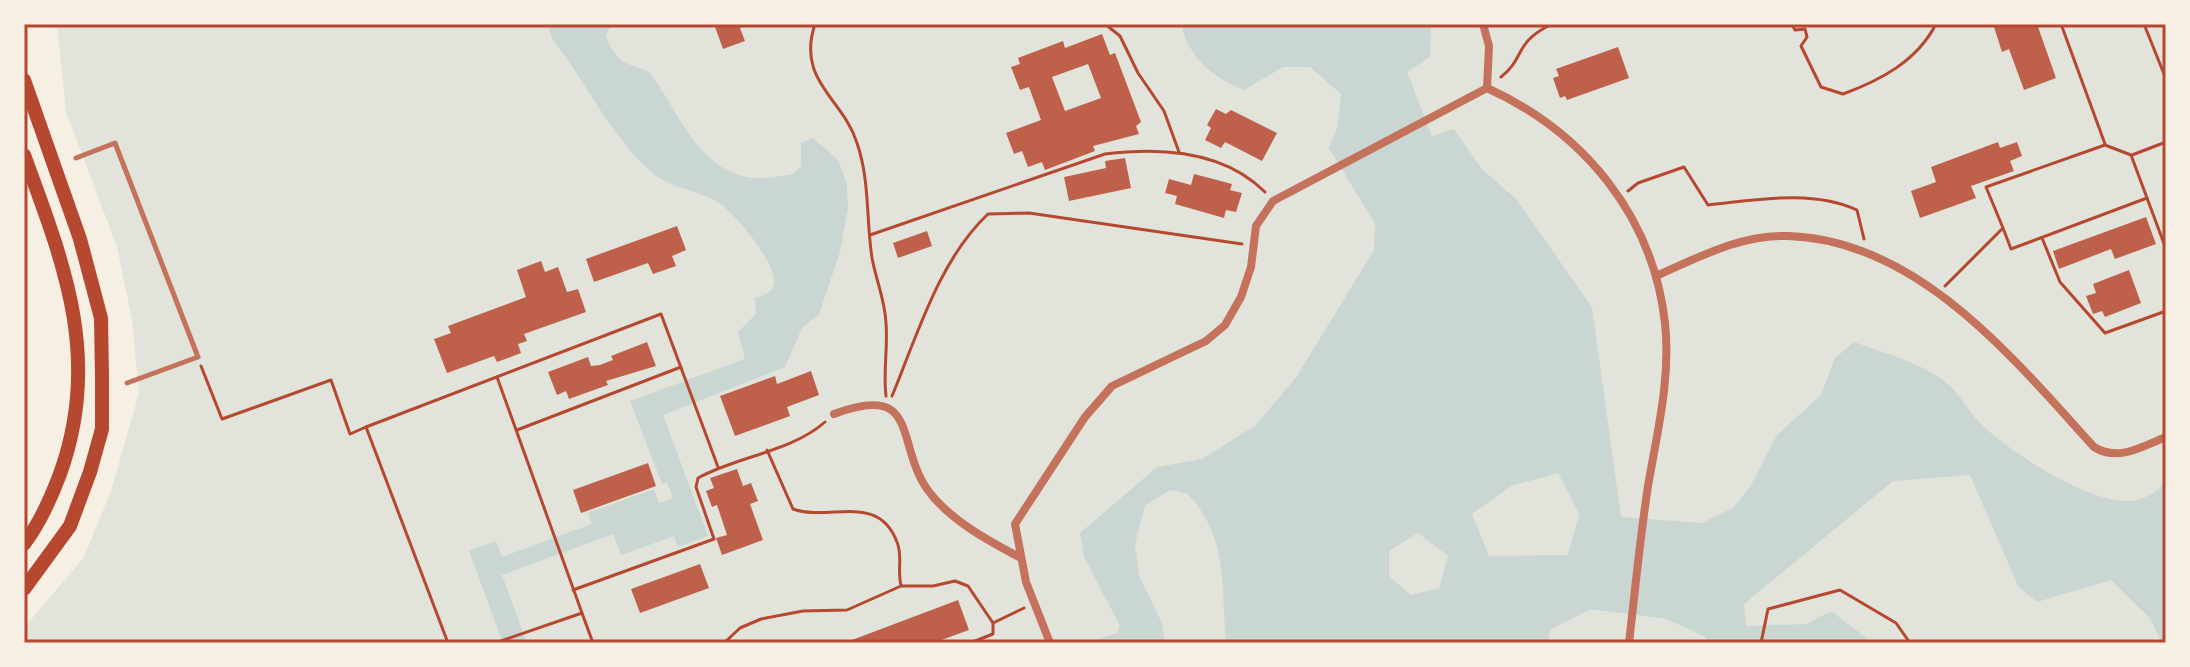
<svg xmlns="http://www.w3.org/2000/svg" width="2190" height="667" font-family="'Archivo Narrow',sans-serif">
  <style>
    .green { fill: #e2e4dc }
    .water { fill: #c9d6d2; fill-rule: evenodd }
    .building { fill: #bf614a; fill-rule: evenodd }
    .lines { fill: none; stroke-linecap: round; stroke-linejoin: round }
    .path { stroke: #b5482f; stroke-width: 3 }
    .service { stroke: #c5725c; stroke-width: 5 }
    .minor { stroke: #c5725c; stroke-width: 8 }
    .secondary { stroke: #b5482f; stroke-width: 14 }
    .neatline { fill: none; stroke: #b5482f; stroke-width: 3 }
  </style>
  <rect width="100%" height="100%" fill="#f6efe4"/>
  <!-- green -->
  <path class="green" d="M57,24H2166V643H24V628L84,557L111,491L139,393L132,320L117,247L66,112Z"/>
  <!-- water -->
  <g class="water">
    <path d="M547,24H611L606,37C620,67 622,60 649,72C679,110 698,174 755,178C767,179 781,176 793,174L801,166V143L813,138L838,160L847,184L848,208L840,252L819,314L802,328L785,367L663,415L708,536L678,547L674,536L621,555L613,534L502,575L527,643H503L469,551L496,541L502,557L592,524L588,513L654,489L659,503L673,498L667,482L662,484L630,401L745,359L738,332L756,314L755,298C763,295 772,293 774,284C778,265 733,210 716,201C694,189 669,188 650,171C609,133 585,81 552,38Z"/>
    <path d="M1181,24H1431L1430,57L1407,72L1432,136L1454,129L1482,169L1516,199L1592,307L1621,517L1702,523L1733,508L1750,487L1777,435L1821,395L1835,358L1854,342C1884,353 1924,363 1949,385C1961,395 1968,412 1980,423C2010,452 2086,503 2130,501C2145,500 2155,492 2166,482V643H2162L2149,617L2111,580L2037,602L2018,586L1970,475L1893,481L1744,604L1746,626L1806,624L1831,611L1873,643H1708L1705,637L1667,619L1591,609L1550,630L1548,643H1226C1221,589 1229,534 1186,493L1170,490L1145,506L1135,544L1139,576L1162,623L1165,643H1087L1117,633L1120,626L1084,557L1080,533L1157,467L1202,459L1256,425L1297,376L1374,250L1375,224L1329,148L1338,126L1341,94L1310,67H1283L1244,90C1212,77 1189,58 1181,24ZM1558,473L1579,514L1568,555L1489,556L1472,514L1511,486ZM1418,533L1448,556L1439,588L1411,595L1389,576V551Z"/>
  </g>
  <!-- building -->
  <g class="building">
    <path d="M714,24H750L740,28L745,41L723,49Z"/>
    <path d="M1993,24H2037L2056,78L2024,90L2009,49L2002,52Z"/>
    <path d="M1102,34L1110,55L1115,53L1141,122L1136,126L1139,134L1093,146L1095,151L1045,170L1042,162L1028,167L1022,151L1014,154L1006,133L1041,120L1029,87L1020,90L1011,67L1020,64L1018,58L1063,41L1065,48ZM1088,64L1101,98L1065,111L1052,77Z"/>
    <path d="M1618,47L1629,78L1567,100L1565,96L1560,98L1553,78L1559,76L1556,69Z"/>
    <path d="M1216,109L1226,114L1231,110L1277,133L1262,161L1225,142L1221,148L1205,140L1211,128L1207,125Z"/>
    <path d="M1998,142L2000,148L2017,142L2022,156L2010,161L2014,171L1971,186L1976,198L1920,218L1911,191L1936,182L1931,167Z"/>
    <path d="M1125,158L1131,188L1069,201L1064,177L1106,168L1105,161Z"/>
    <path d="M1194,174L1232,184L1230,190L1242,193L1236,212L1226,210L1224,218L1175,204L1177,196L1165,193L1169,179L1191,185Z"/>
    <path d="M2146,217L2156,244L2115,259L2111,249L2059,269L2053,251Z"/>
    <path d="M677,226L686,250L672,256L676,266L653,274L648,263L594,282L586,259Z"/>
    <path d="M927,231L932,246L898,258L893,243Z"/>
    <path d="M541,261L545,272L558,267L567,292L578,289L586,312L524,334L527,341L518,344L521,353L497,362L494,356L447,373L434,339L451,333L448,326L526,297L517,270Z"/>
    <path d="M2129,270L2141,303L2105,317L2102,311L2093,314L2086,296L2096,293L2093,284Z"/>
    <path d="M647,342L656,366L606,381L608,385L569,399L566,391L557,395L548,372L588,357L591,366L600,365L613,360L611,356Z"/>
    <path d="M811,371L819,395L787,407L790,416L735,436L720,396L775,376L777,384Z"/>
    <path d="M648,463L656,486L581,513L573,490Z"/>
    <path d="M737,469L743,486L751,483L758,501L750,504L763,540L722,555L716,538L727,535L717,505L712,507L706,491L714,488L710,478Z"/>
    <path d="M700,564L709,588L640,613L631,589Z"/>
    <path d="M958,600L969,630L933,643H844Z"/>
  </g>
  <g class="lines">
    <!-- path -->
    <g class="path">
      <path d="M815,24C796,81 843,98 857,143C870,181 866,219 872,258C876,280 885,300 886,323C888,348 883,372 886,396"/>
      <path d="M1105,24L1120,36L1138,73L1164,111L1179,152"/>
      <path d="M1792,24L1795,30L1805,29L1807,37L1801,46L1821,87L1843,94C1881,80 1917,61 1936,24"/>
      <path d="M2061,24L2105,144"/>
      <path d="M2144,24L2166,79"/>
      <path d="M1501,77C1526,57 1513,43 1552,24"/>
      <path d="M2132,155L2166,142"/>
      <path d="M1628,191L1638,183L1684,167L1708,205C1755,200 1813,189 1857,210L1864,239"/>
      <path d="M2147,198L2166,249"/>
      <path d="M870,235L1105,154C1161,147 1223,150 1265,192"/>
      <path d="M2042,238L2060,282L2105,333L2166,311"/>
      <path d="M1945,286L2003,228L2011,249L2147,198L2131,155L2105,145L1986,187L2003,228"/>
      <path d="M201,366L222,419L331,380L350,434L366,427"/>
      <path d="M892,396C917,336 939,260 988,214L1029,213L1242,244"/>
      <path d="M517,430L681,367"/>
      <path d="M767,450L793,509C830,522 878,492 897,542C903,556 897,571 901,585"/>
      <path d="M573,590L714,539L696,487L698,478C738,456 791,452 825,422"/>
      <path d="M582,613L593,643"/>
      <path d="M448,643L366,427L661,314L718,467"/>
      <path d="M495,643L582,613L497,377"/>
      <path d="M724,643L740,628L761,619L803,611L847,610L901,586H933L955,581L968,586L993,623"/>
      <path d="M970,643L993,634V623L1024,608"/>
      <path d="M1761,643L1768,609L1840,590L1896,623L1910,643"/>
    </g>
    <!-- service -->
    <path class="service" d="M76,158L115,143L198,357L127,383"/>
    <!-- minor -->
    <g class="minor">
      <path d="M1483,24L1489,46L1487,88"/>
      <path d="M1656,276C1697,258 1741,234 1788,236C1918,240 2013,358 2094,447C2118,462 2141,447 2166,437"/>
      <path d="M834,414C920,382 895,442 927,489C949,520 989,541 1021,558"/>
      <path d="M1050,643L1026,582L1015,524L1085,417L1112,386L1206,341L1225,325L1241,297L1251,267L1256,226L1273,201L1487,88C1584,132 1653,216 1665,323C1671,378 1657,433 1648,486C1640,538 1635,591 1629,643"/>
    </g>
    <!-- secondary -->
    <g class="secondary">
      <path d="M24,80L80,239L101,318L102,377V429L90,472L70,526L24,589"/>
      <path d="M24,155C64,264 102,358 60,474C51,498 40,523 24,544"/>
    </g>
  </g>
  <!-- border -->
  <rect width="2190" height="667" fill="none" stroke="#f6efe4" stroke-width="52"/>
  <rect x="26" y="26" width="2138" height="615" class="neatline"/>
</svg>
